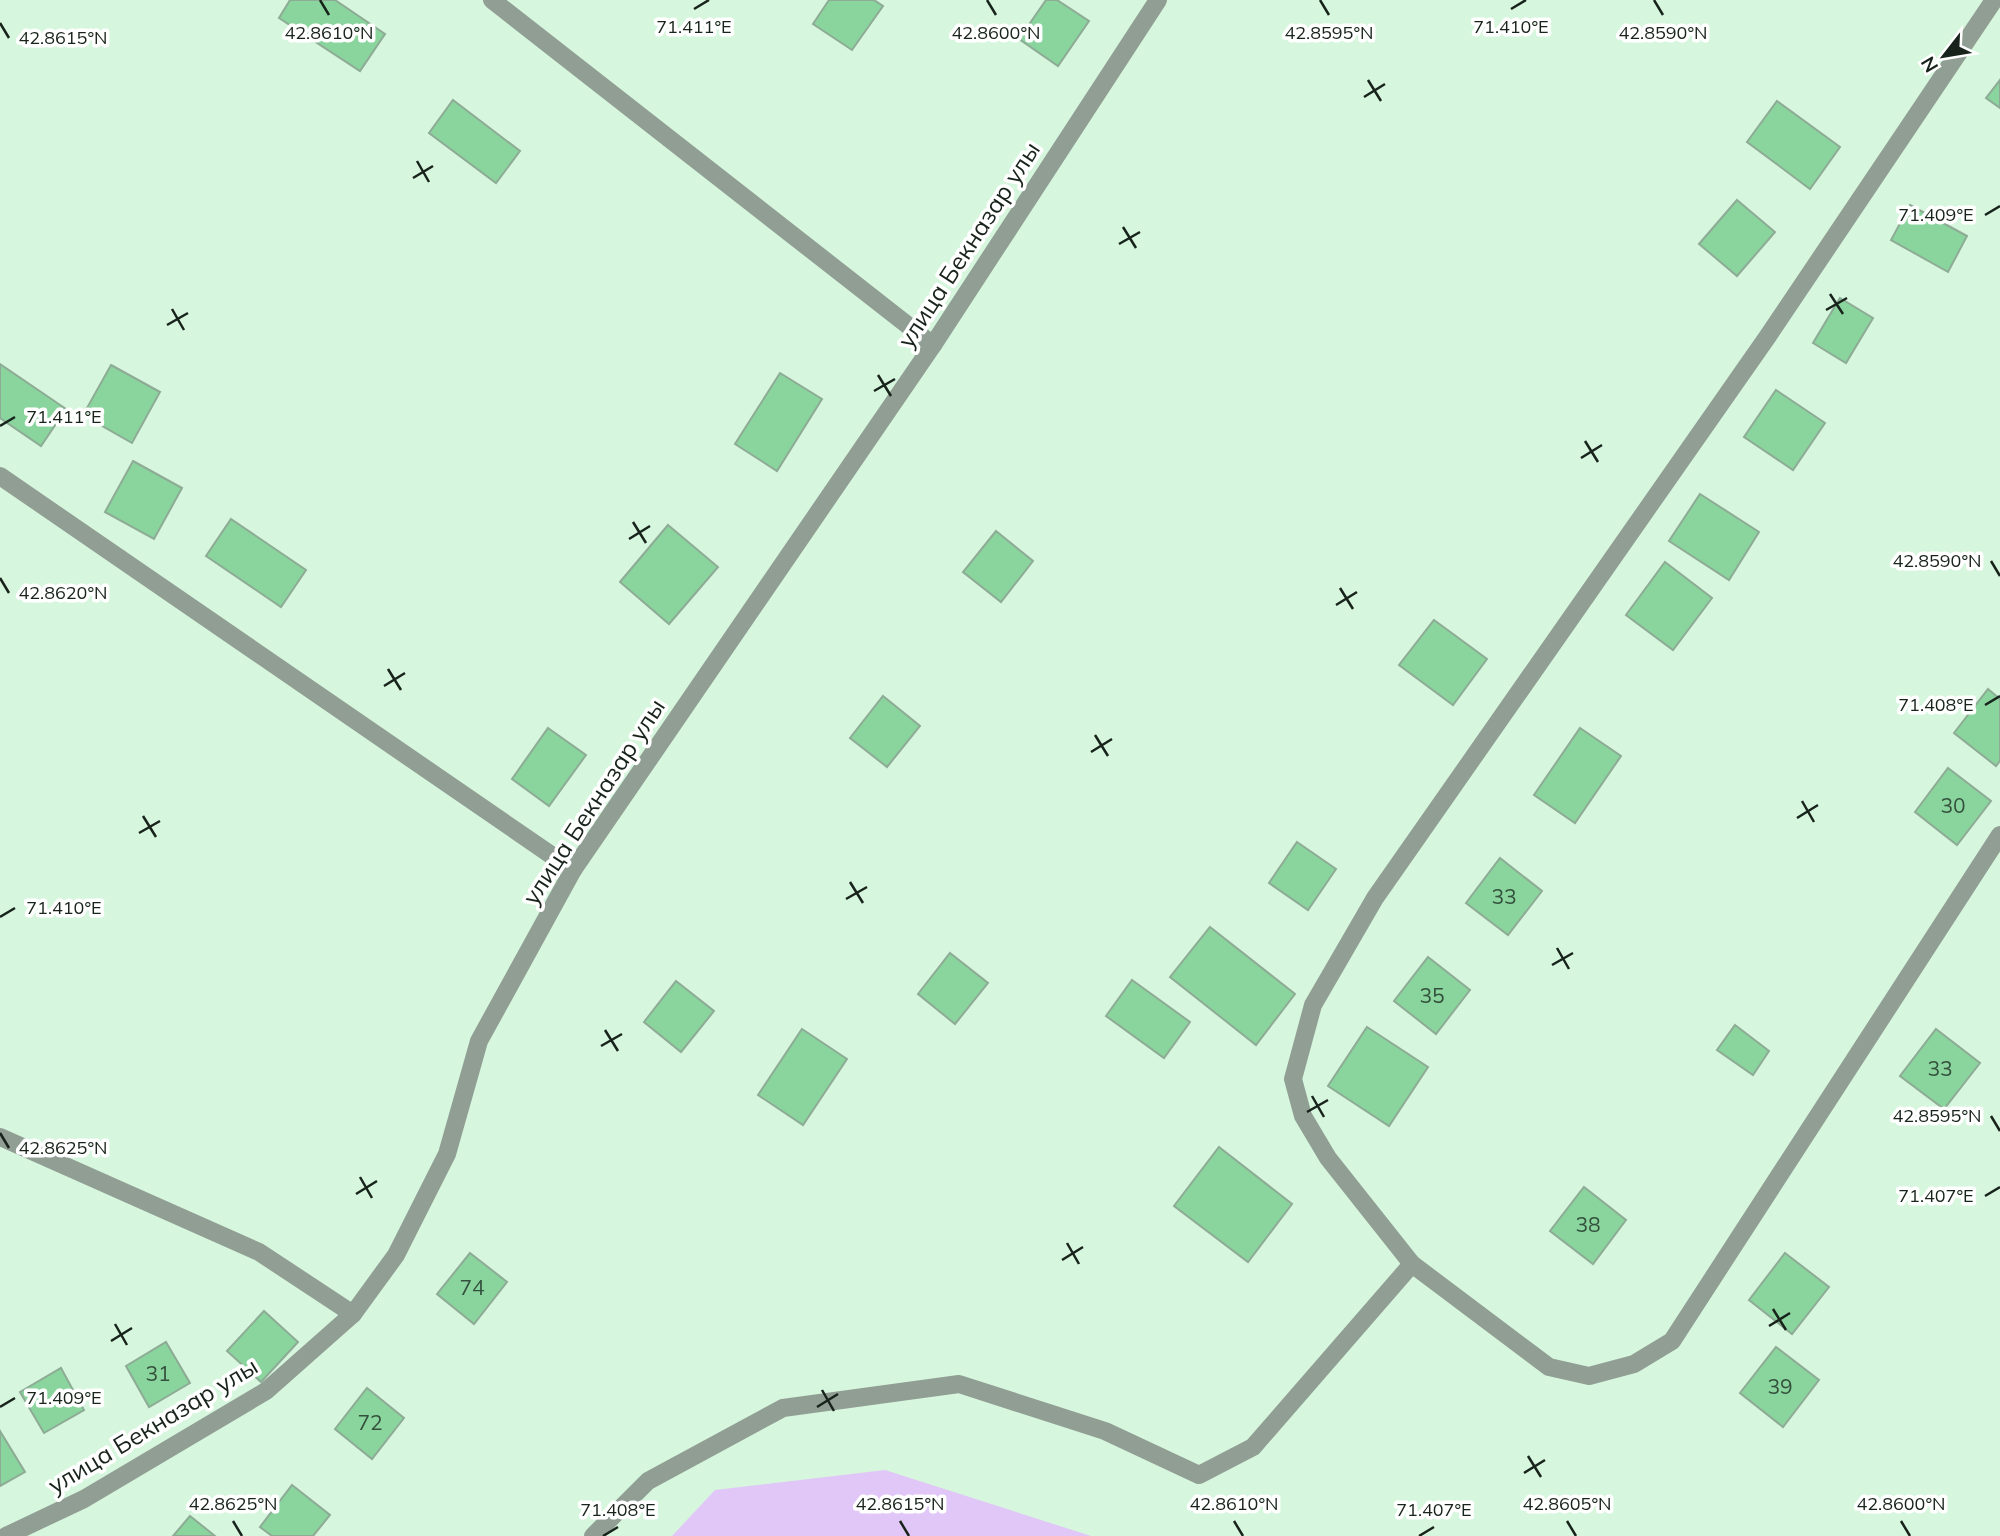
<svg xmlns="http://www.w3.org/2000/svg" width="2000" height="1536" font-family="Mulish,sans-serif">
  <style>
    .green { fill: #e1c7f7 }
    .building { fill: #89d59d; stroke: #8eab95; stroke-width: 2 }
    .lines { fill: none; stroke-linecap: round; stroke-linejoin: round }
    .minor { stroke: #919e94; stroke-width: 18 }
    .ticks { fill: none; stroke: #18231b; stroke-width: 2.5 }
    .labels { text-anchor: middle; stroke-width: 7; stroke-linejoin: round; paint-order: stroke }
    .number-label { font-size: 21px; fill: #34503c }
    .street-label { font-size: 24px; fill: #18231b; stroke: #fff }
    .ticks-label { font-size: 18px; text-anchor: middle; fill: #18231b; stroke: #fff; stroke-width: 7; stroke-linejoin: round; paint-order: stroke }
  </style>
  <rect width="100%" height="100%" fill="#d7f6de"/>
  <!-- green -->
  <path class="green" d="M885,1470L1091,1536H672L715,1490Z"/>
  <!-- building -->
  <g class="building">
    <path d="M290,0H335L385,34L360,71L279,18Z"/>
    <path d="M829,0H874L883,6L852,50L813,24Z"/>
    <path d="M1046,0H1057L1089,21L1058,66L1019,39Z"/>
    <path d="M2000,80V108L1986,98Z"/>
    <path d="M453,100L520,151L496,183L429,133Z"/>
    <path d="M1777,101L1840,147L1810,189L1747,142Z"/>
    <path d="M1737,200L1775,232L1737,276L1699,244Z"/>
    <path d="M1910,205L1967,236L1948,272L1891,240Z"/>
    <path d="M1840,298L1873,318L1846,363L1813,343Z"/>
    <path d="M0,364L66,409L41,446L0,418Z"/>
    <path d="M111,365L160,392L132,443L83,415Z"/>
    <path d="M780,373L822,399L777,471L735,444Z"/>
    <path d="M1776,390L1825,423L1793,470L1744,437Z"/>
    <path d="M133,461L182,488L154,539L105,512Z"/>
    <path d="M1700,494L1759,532L1729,580L1669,541Z"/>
    <path d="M231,519L306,570L281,607L206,556Z"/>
    <path d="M668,525L718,567L669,624L620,582Z"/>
    <path d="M996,531L1033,561L1001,602L963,572Z"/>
    <path d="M1665,562L1712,598L1673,650L1626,615Z"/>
    <path d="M1434,620L1487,659L1453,705L1399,665Z"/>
    <path d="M1988,689L2000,699V761L1996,766L1954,733Z"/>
    <path d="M883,696L920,726L887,767L850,738Z"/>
    <path d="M548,728L586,755L549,806L512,779Z"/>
    <path d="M1580,728L1621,756L1575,823L1534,795Z"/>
    <path d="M1948,768L1991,801L1957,845L1915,812Z"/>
    <path d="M1297,842L1336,869L1308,910L1269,883Z"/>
    <path d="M1500,858L1542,891L1508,935L1466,903Z"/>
    <path d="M1210,927L1295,994L1256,1045L1170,977Z"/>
    <path d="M950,953L988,983L955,1024L918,994Z"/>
    <path d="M1428,957L1470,990L1436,1034L1394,1001Z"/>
    <path d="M1132,980L1190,1022L1164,1058L1106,1016Z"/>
    <path d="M676,981L714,1011L681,1052L644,1022Z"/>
    <path d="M1735,1025L1769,1051L1753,1075L1717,1050Z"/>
    <path d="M1367,1027L1428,1067L1389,1126L1328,1086Z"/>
    <path d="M802,1029L847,1059L803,1125L758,1095Z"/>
    <path d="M1936,1029L1980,1063L1944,1109L1900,1076Z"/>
    <path d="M1219,1147L1292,1204L1248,1262L1174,1206Z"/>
    <path d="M1584,1187L1626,1220L1593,1264L1550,1231Z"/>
    <path d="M470,1253L507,1282L474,1324L437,1294Z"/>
    <path d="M1785,1253L1829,1287L1792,1334L1749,1300Z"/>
    <path d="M264,1311L298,1342L261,1382L227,1351Z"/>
    <path d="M166,1342L190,1383L149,1407L126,1366Z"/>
    <path d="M1776,1347L1819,1380L1783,1427L1740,1393Z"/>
    <path d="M61,1368L84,1410L44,1433L20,1392Z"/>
    <path d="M367,1388L404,1418L372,1459L335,1429Z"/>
    <path d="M0,1431L25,1472L0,1486Z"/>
    <path d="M292,1485L330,1515L313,1536H272L260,1527Z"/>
    <path d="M190,1516L215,1536H173Z"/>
  </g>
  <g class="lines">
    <!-- minor -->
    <g class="minor">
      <path d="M492,0L933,345"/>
      <path d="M0,476L573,870"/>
      <path d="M0,1137L259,1252L353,1314"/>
      <path d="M1412,1264L1328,1158L1303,1116L1293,1079L1313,1005L1375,898L1768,336L1994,0"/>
      <path d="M6,1536L84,1499L266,1391L353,1314L396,1255L447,1154L479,1041L573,870L933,345L1158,0"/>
      <path d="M593,1536L648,1481L783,1408L959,1384L1105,1431L1199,1475L1253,1447L1412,1264L1549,1367L1589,1376L1634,1364L1672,1341L2000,835"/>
    </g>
  </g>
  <!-- ticks -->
  <path class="ticks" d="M320,0L329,15M987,0L996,15M1320,0L1329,15M1654,0L1663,15M694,9L709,0M1511,9L1526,0M0,23L9,38M1368,80L1381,101M1364,97L1385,84M417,161L429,182M413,178L433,166M1985,215L2000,206M1123,227L1136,248M1119,244L1140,232M1830,294L1843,314M172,309L184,330M1826,310L1847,298M167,325L188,313M878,375L891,396M874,391L895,379M0,426L15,417M1585,441L1598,462M1581,458L1602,445M633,522L646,543M629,539L650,526M1991,561L2000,576M0,578L9,593M1340,588L1353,609M1336,605L1357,592M388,669L401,690M384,686L405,673M1985,705L2000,696M1095,735L1108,756M1091,752L1112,739M1802,801L1814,822M143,816L156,837M1797,818L1818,805M139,833L160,821M850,882L863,903M846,899L867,887M0,917L15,908M1557,948L1569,969M1552,965L1573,953M605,1030L618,1051M601,1046L622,1034M1312,1096L1324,1117M1307,1112L1328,1100M1991,1116L2000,1131M0,1133L9,1148M360,1177L372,1198M356,1194L377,1181M1985,1196L2000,1187M1067,1243L1079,1264M1062,1260L1083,1247M1773,1309L1786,1330M115,1324L127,1345M1769,1326L1790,1313M111,1341L132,1328M822,1390L834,1411M0,1407L15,1398M817,1407L838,1394M1528,1456L1541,1477M1524,1473L1545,1460M233,1521L242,1536M900,1521L909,1536M1234,1521L1243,1536M1567,1521L1576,1536M1901,1521L1910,1536M603,1536L618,1527M1419,1536L1434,1527"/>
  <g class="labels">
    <!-- number labels -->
    <g class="number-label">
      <text x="1953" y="813">30</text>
      <text x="1504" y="904">33</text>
      <text x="1432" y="1003">35</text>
      <text x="1940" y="1076">33</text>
      <text x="1588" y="1232">38</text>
      <text x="472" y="1295">74</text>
      <text x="158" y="1381">31</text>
      <text x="1780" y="1394">39</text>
      <text x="370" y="1430">72</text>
    </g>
    <!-- street labels -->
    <g class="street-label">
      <text transform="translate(969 245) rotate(-57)" y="8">улица Бекназар улы</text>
      <text transform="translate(594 802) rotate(-57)" y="8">улица Бекназар улы</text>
      <text transform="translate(153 1426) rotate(-31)" y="8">улица Бекназар улы</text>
    </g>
  </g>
  <g class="ticks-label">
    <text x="1511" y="33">71.410°E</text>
    <text x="694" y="33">71.411°E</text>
    <text x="996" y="39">42.8600°N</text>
    <text x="329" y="39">42.8610°N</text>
    <text x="1329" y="39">42.8595°N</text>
    <text x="1663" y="39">42.8590°N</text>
    <text x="63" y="44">42.8615°N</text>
    <text x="1936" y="221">71.409°E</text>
    <text x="64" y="423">71.411°E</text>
    <text x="1937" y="567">42.8590°N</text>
    <text x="63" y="599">42.8620°N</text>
    <text x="1936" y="711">71.408°E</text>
    <text x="64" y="914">71.410°E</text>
    <text x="1937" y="1122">42.8595°N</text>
    <text x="63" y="1154">42.8625°N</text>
    <text x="1936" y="1202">71.407°E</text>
    <text x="64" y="1404">71.409°E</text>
    <text x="233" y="1510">42.8625°N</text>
    <text x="900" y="1510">42.8615°N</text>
    <text x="1234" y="1510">42.8610°N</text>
    <text x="1567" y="1510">42.8605°N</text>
    <text x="1901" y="1510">42.8600°N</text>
    <text x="618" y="1516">71.408°E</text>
    <text x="1434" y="1516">71.407°E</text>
  </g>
  <!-- north arrow -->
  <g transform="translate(1944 56) rotate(239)" stroke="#ffffff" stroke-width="5" paint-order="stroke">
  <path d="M0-5L12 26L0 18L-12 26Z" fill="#18231b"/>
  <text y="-10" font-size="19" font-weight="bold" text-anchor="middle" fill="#18231b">N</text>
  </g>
</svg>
